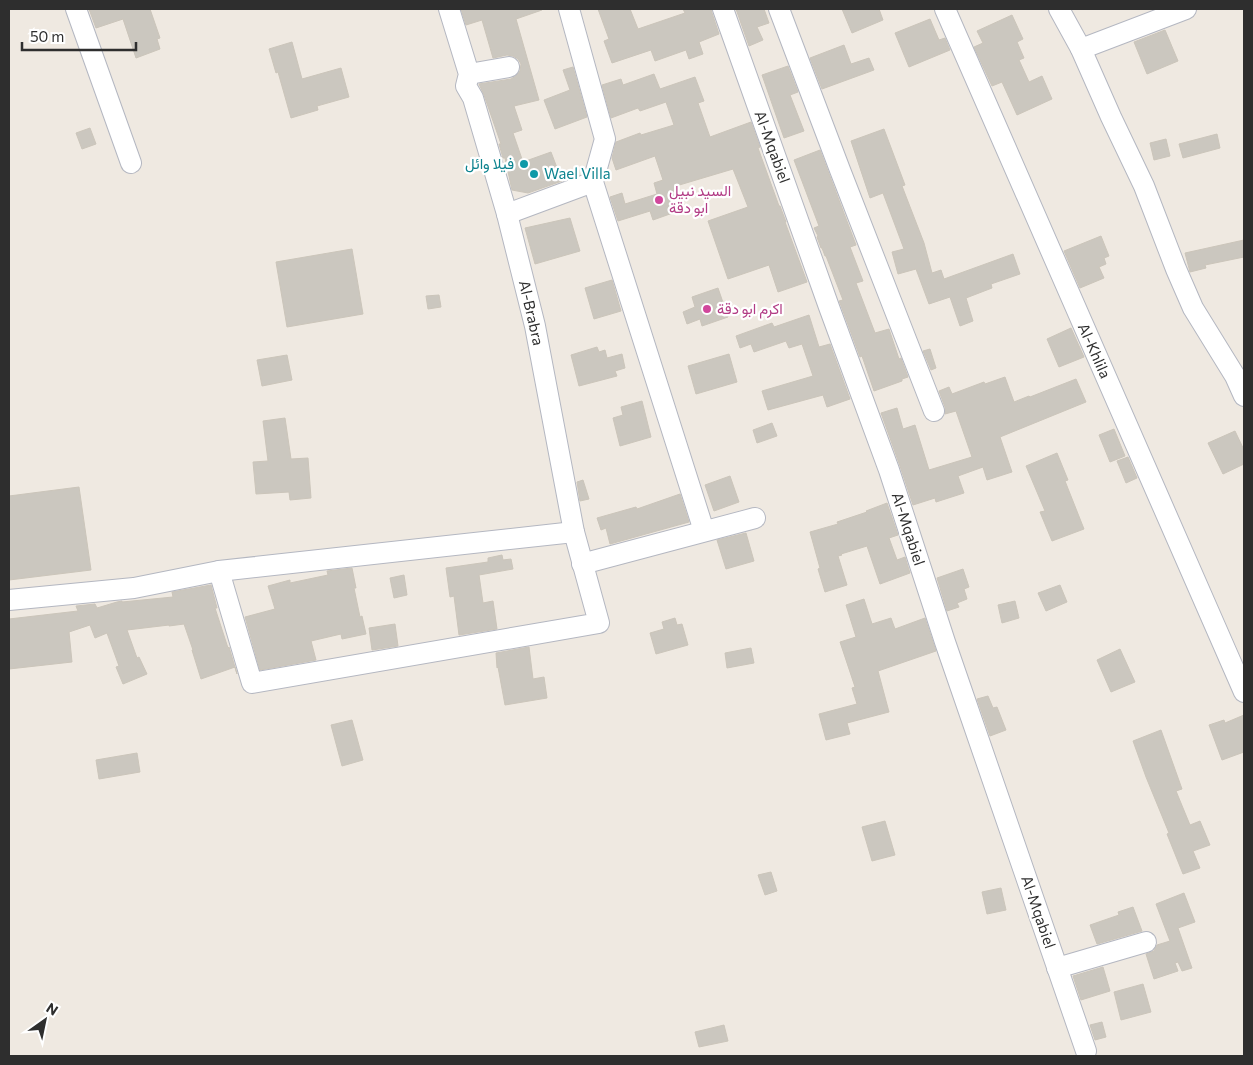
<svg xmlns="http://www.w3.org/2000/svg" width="1253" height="1065" font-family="Commissioner,Vazirmatn,sans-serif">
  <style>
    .building { fill: #cbc7bf; stroke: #cbc5ba }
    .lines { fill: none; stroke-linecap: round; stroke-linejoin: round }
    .minor-casing { stroke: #b4b7c1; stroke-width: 22 }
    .minor { stroke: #fff; stroke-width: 20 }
    .culture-dot { fill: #0f9aa8; stroke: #fff; stroke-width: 2 }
    .hotel-dot { fill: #d1479c; stroke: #fff; stroke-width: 2 }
    .labels { text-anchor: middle; stroke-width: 4.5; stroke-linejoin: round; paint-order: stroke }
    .street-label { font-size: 15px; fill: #2e2e2e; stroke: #fff }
    .culture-label { font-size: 15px; fill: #0d838f; stroke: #fff; text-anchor: end }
    .hotel-label { font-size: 15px; fill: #b23c85; stroke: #fff; text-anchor: start }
  </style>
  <rect width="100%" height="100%" fill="#efe9e1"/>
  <!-- building -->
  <g class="building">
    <path d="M89,9H150L160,38L157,39L160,49L136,58L123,19L96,28Z"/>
    <path d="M461,9H541L542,10L516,19L539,100L514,106L522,130L513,133L523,162L551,152L562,181L528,193L512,190L505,158H503L499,144H501L484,95L479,84L511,79L516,76L520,71L521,64L518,59L513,56L507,55L493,58L482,20L466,25Z"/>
    <path d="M598,9H630L638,29L685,13L683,9H711L712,13L719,34L699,42L703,54L689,59L686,50L655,61L651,50L612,63L604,41L609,39Z"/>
    <path d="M736,9H764L769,23L757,27L763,40L749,46Z"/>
    <path d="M842,9H879L883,20L852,33Z"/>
    <path d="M1012,15L1023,39L1017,42L1024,58L1019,60L1029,82L1042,76L1052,99L1017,115L1002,82L992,86L974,47L983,43L977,31Z"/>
    <path d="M930,19L939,40L945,38L950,50L909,67L895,33Z"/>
    <path d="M1165,30L1178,61L1147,74L1134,42Z"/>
    <path d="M292,42L302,79L341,68L349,97L317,106L318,110L291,118L278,72L276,73L269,49Z"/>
    <path d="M844,45L851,64L869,58L874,70L822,89L810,58Z"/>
    <path d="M788,66L798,92L790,95L804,131L784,138L762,75Z"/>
    <path d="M573,67L587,117L555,129L544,100L570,90L563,70Z"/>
    <path d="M654,74L660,89L695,77L704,101L698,103L710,137L751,122L760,147L758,148L779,206H780L786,222H785L807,282L778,292L769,265L728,279L708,221L748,207L733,169L676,186L684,209L653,220L650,211L618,221L610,197L622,193L625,204L657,194L654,183L663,180L655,156L616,170L612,158L616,142L640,133L641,135L674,125L666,102L640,111L638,108L611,118L602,85L621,79L623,85Z"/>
    <path d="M90,128L96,144L82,149L76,133Z"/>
    <path d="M884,129L905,185L902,186L924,243L932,273L941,270L944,279L1013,254L1020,274L991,284L992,288L966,298L973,321L960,326L950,297L929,304L916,269L898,274L892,252L904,249L883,193L870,198L851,141Z"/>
    <path d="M1217,134L1220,148L1183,158L1179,144Z"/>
    <path d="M1166,139L1170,156L1154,160L1150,143Z"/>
    <path d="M820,150L856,245L850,247L863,281L856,283L875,333L889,329L899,359L901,358L908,377L902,379V381L874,391L862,356L860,357L840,303L839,301L843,300L826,256H825L822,248H821L817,237L818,236L814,228L819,226L794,160Z"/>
    <path d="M570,218L580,251L535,264L525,228Z"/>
    <path d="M1101,236L1109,256L1104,258L1106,264L1099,267L1104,278L1080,288L1064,251Z"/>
    <path d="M1244,240V257L1205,265L1206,268L1190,272L1185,253Z"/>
    <path d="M352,249L363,314L287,327L276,262Z"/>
    <path d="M612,280L621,311L594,319L585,288Z"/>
    <path d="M718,288L728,317L702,326L700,319L687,324L683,312L695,307L692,297Z"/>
    <path d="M439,295L441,307L428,309L426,296Z"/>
    <path d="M809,315L819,347L830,344L850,399L827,407L823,395L768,410L762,391L813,376L802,344L789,348L786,341L754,352L751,344L740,348L736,336L772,323L774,327Z"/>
    <path d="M1071,328L1084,357L1059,367L1047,339Z"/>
    <path d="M597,347L599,352L605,350L607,358L622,354L625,368L615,371L617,376L579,386L571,355Z"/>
    <path d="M930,349L936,368L931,370L923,351Z"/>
    <path d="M729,354L737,382L696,394L688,366Z"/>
    <path d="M287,355L292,380L262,386L257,360Z"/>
    <path d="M1005,377L1014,402L1029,396L1030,397L1076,379L1086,402L1000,437L1012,472L987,480L983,467L958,476L964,493L936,502L935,498L913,505L900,466L881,413L897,408L903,429L915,425L929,470L972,457L956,411L945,414V407L939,391L949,387L952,394L984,382L985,384Z"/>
    <path d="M642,401L651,437L620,446L613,418L623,415L621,407Z"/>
    <path d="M285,418L291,459L308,458L311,498L290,500L289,492L256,494L253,462L268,461L263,421Z"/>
    <path d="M772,423L777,436L757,443L753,430Z"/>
    <path d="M1114,429L1125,456L1110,462L1099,435Z"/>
    <path d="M1235,431L1244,450V464L1223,474L1208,443Z"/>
    <path d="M1057,453L1068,480L1065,481L1084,529L1052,541L1040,512L1045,511L1026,466Z"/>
    <path d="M1128,457L1137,478L1126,483L1117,461Z"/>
    <path d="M730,476L739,502L714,511L705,485Z"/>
    <path d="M583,480L589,499L580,501L577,482Z"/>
    <path d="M79,487L91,570L9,580V496Z"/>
    <path d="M680,494L689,522L610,544L606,528L601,530L597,518L636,507L637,509Z"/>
    <path d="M887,503L898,535L889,538L897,560L905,557L910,573L880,584L867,546L841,554L842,555L838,556L847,585L825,592L818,569L820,568L810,532L838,524L837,522L867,512L866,511Z"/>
    <path d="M746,533L754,561L726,569L717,540Z"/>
    <path d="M502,555L503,560L511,559L513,569L479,575L483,603L493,601L497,629L459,635L454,596L450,597L446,568L488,562V558Z"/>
    <path d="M352,568L356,588H354L360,617L362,616L366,634L342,639L341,634L311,641L316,660L260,670L245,617L275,609L268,586L290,580V583L328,575L327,571Z"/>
    <path d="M963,569L969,587L964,589L967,599L957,603L959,607L947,611L937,578Z"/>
    <path d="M404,575L407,595L394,598L390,578Z"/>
    <path d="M211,585L217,608H215L228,648L229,647L237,674L235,667L201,679L192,650H193L184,624L169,626V625L127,630L137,658L139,657L147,674L123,684L116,667L119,666L107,633L95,638L90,625L69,632L72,662L9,669V619L78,611L76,606L95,604L97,608L117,602L122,601V602L173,597L172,592Z"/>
    <path d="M1060,585L1067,602L1046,611L1038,593Z"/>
    <path d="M864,599L872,624L891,618L895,629L925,618L936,651L878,671L889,712L847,723L850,734L826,740L819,714L857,704L852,688L855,687L840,642L856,637L846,605Z"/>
    <path d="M1015,601L1019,618L1002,623L998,605Z"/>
    <path d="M675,618L677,625L682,624L688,645L656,654L650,633L664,629L662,622Z"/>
    <path d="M395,624L398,646L372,650L369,628Z"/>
    <path d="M529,647L533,679L544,677L547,698L505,705L498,667L497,668L496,653Z"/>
    <path d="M751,648L754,663L727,668L725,653Z"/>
    <path d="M1120,649L1135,682L1111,692L1097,660Z"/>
    <path d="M988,696L993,708L997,707L1006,730L990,736L977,699Z"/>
    <path d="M1244,715V752L1222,760L1209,725L1224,720L1225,723Z"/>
    <path d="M352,720L363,760L342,766L331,725Z"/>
    <path d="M1161,730L1182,789L1176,791L1190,825L1200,821L1210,845L1193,851L1200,868L1183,874L1167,834L1169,833L1146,777L1133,741Z"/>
    <path d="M137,753L140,772L99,779L96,760Z"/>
    <path d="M885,821L895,855L872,861L862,827Z"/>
    <path d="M771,872L777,891L765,895L758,875Z"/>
    <path d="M1001,888L1006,910L987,914L982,892Z"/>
    <path d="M1184,893L1195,922L1178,928L1192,968L1182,971L1178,962L1175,963L1178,971L1154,979L1146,954L1154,951L1157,945L1170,941L1156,904Z"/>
    <path d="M1133,907L1142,931L1097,944L1090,925L1119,915L1118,912Z"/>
    <path d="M1103,967L1110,991L1081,1000L1073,976Z"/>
    <path d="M1143,984L1151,1012L1121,1020L1114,992Z"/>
    <path d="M1102,1022L1106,1037L1095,1040L1090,1025Z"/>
    <path d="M724,1025L728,1041L699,1047L695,1032Z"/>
  </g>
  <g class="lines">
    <!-- minor casing -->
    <g class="minor-casing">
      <g id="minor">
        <path d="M76,9L131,163"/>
        <path d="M569,9L605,139L593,182L704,531"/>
        <path d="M723,9L829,307L889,470L945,642L1086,1051"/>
        <path d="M779,9L840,170L934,411"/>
        <path d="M945,9L1244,692"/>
        <path d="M1059,9L1081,49L1111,117L1144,186L1176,269L1193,308L1235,376L1244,396"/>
        <path d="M1081,49L1186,9"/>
        <path d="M469,74L509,67"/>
        <path d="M507,214L593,182"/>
        <path d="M582,564L755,518"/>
        <path d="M219,571L252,683L599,623L574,532L535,326L507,214L473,98L466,86L469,74L449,9"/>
        <path d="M9,600L134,588L219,571L574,532"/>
        <path d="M1057,968L1146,942"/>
      </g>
    </g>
    <!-- minor -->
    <use href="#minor" class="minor"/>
  </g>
  <!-- markers -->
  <g class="culture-dot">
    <circle cx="524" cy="164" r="5"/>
    <circle cx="534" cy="174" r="5"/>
  </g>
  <g class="hotel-dot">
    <circle cx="659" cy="200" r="5"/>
    <circle cx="707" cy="309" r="5"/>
  </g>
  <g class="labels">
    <!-- street labels -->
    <g class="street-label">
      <text transform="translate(772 147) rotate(70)" y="5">Al-Mqabiel</text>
      <text transform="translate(531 313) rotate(77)" y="5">Al-Brabra</text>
      <text transform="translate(1094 351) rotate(66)" y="5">Al-Khlila</text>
      <text transform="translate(908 529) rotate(72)" y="5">Al-Mqabiel</text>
      <text transform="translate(1038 912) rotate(71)" y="5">Al-Mqabiel</text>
    </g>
    <!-- culture labels -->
    <g class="culture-label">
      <text x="514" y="169">فيلا وائل</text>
      <text x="544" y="179" text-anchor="start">Wael Villa</text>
    </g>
    <!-- hotel labels -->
    <g class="hotel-label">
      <text x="669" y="196">السيد نبيل<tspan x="669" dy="17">ابو دقة</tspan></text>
      <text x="717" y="314">اكرم ابو دقة</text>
    </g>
  </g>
  <!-- border -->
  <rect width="1253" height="1065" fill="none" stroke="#2e2e2e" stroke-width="20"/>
  <!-- north arrow -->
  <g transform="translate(45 1020) rotate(33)" stroke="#ffffff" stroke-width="4" paint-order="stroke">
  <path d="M0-4L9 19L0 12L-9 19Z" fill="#2e2e2e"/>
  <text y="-8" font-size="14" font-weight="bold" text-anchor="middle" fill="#2e2e2e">N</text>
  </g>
  <!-- scale -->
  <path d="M22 42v8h114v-8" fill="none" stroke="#2e2e2e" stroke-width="2.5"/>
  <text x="30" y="42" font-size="15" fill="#2e2e2e" stroke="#ffffff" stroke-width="4" paint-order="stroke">50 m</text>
</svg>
